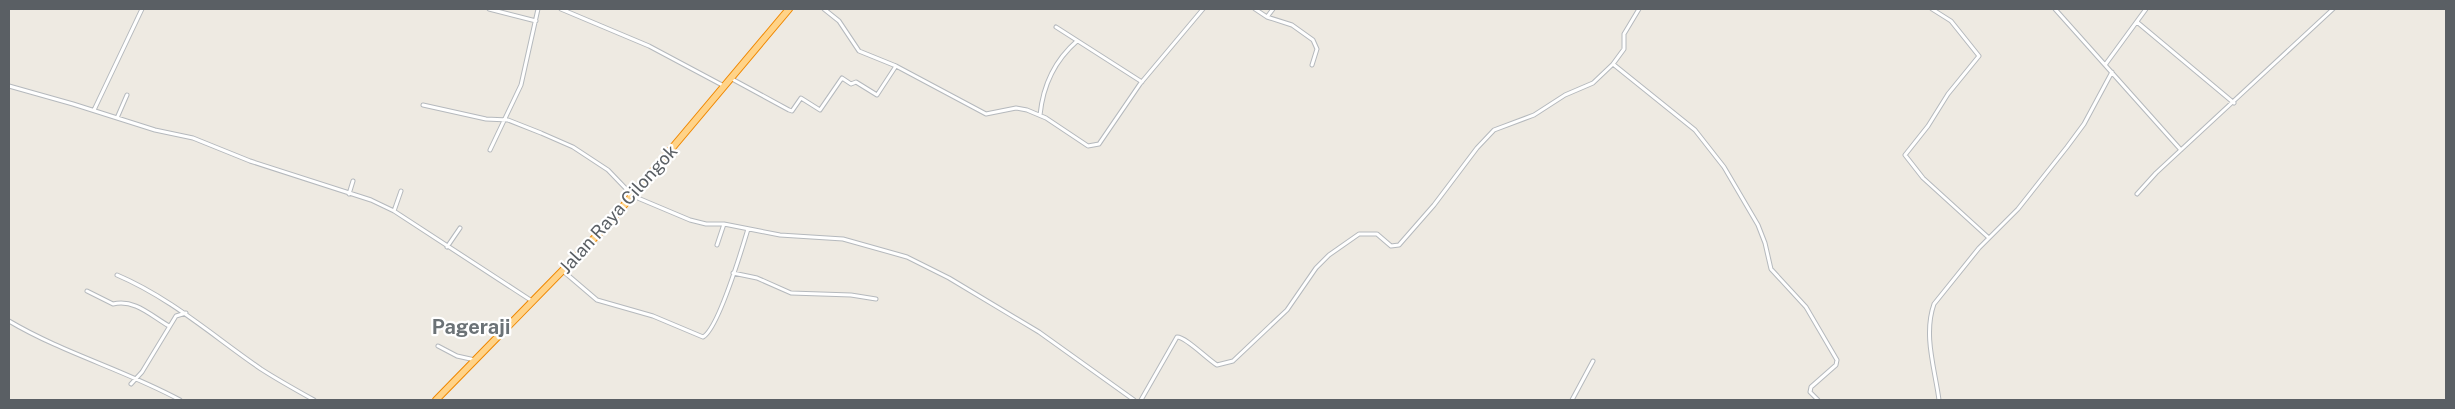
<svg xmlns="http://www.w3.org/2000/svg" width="2455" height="409" font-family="'Public Sans',sans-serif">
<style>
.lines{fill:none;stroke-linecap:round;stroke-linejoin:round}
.street-casing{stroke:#b5b9bd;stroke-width:5}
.highway-casing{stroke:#f08800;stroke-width:8}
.street{stroke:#fff;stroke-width:3}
.highway{stroke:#ffd388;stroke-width:6}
.labels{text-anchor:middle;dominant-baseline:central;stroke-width:4.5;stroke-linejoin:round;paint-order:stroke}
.street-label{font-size:18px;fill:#5a5f64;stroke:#fff}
.quarter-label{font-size:20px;font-weight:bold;fill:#6b7276;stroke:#fff}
</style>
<rect width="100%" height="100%" fill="#eeeae2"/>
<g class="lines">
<g class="street-casing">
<path id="street" d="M489,9L536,21
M561,9L649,46L724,86
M824,9L839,21L859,51L896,66L986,114L1016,108L1027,110L1046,118L1088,146L1099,144L1140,84L1203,9
M1255,9L1267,17L1292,25L1313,40L1317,49L1312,65
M1932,9L1951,21L1979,56L1948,94L1928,126L1905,155L1923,178L1989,238
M2055,9L2181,150
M1267,17L1273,9
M2137,22L2234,103
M1056,27L1142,82
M1613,64L1624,49V34L1639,9
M2105,65L2146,9
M732,79L789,110L792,111L801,98L820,110L842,78L851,84L856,82L877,95L896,66
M9,86L73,104L155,130L193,138L250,161L371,200L394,211L532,301
M423,105L486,119L508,120L541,133L573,147L608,170L633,196L690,220L706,224H724L780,235L843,239L907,257L949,278L1039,332L1134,400
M94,110L142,9
M1040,115C1043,85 1054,61 1077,41
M117,118L127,95
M490,150L521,85L538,9
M349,194L353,181
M2137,194L2156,173L2333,9
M394,211L401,191
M717,245L724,224
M447,247L460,228
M563,271L597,300L653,316L703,337C718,329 742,249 748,229
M733,273L757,278L791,293L851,295L876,299
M117,275C171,298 213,336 261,369C278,380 296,390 314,400
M87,291L113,304C135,299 150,315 169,326
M9,321C63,353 125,370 180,400
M438,346L457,356L475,360
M131,384L142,372L176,316L186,313
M1141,400L1177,337C1186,337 1207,359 1217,365L1233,361L1287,310L1316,268L1329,255L1359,234H1377L1391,246L1399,245L1434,205L1477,148L1494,130L1534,115L1565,95L1593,83L1613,64L1695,130L1724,167L1758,225L1765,243L1771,269L1806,307L1837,360L1836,365L1811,387L1810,392L1818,400
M1572,400L1593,361
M1939,400C1935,369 1923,335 1934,304L1979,248L2018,209L2067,147L2084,124L2112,72"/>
</g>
<g class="highway-casing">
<path id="highway" d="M436,400L609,223L789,9"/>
</g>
<use href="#street" class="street"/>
<use href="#highway" class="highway"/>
</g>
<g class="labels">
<g class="street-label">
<text transform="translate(618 209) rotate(-48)">Jalan Raya Cilongok</text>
</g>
<g class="quarter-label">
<text x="471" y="327">Pageraji</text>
</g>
</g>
<rect width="2455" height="409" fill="none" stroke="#5a5f64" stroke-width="20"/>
</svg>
